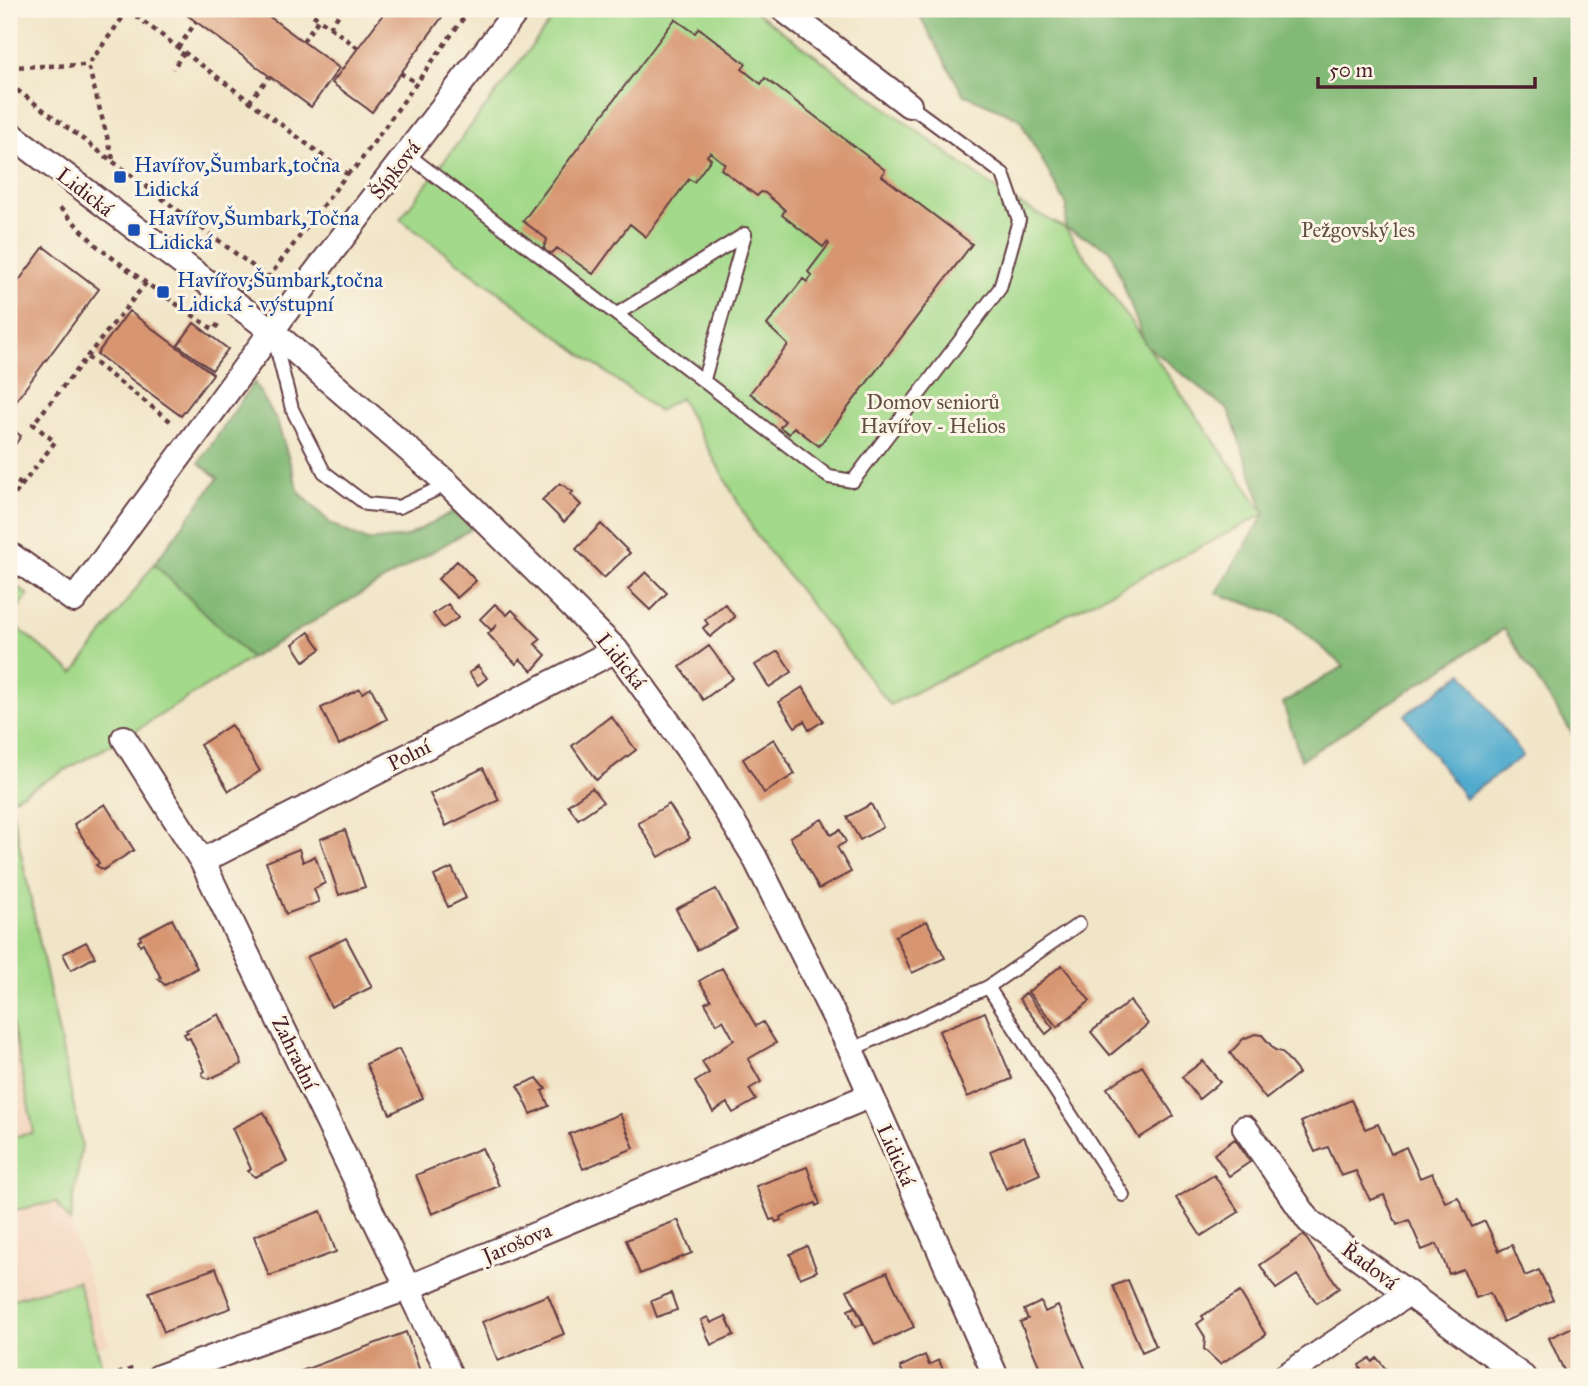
<svg xmlns="http://www.w3.org/2000/svg" width="1588" height="1386" font-family="'IM FELL Great Primer',serif">
<style>
.built{fill:#f3d4be}
.green{fill:#a3d98a;stroke:#767c5a;stroke-width:2}
.forest{fill:#82b976;stroke:#666c50;stroke-width:2}
.water{fill:#4faacd;stroke:#4c647c;stroke-width:2}
.building{fill:#d79571}
.lines{fill:none;stroke-linecap:round;stroke-linejoin:round}
.service-casing{stroke:#633d43;stroke-width:16}
.minor-casing{stroke:#633d43;stroke-width:28}
.path{stroke:#633d43;stroke-width:4.5;stroke-dasharray:5 5;stroke-linecap:butt}
.service{stroke:#fff;stroke-width:12}
.minor{stroke:#fff;stroke-width:24}
.transit-dot{fill:#1a4fb4;stroke:#fcf5e5;stroke-width:2.5}
.labels{text-anchor:middle;dominant-baseline:central;stroke-width:6;stroke-linejoin:round;paint-order:stroke}
.transit-label{font-size:21px;fill:#164399;stroke:#fcf5e5;text-anchor:start}
.street-label{font-size:21px;fill:#4a1f2b;stroke:#fcf5e5}
.park-label{font-size:21px;fill:#604e43;stroke:#fcf5e5}
</style>
<rect width="100%" height="100%" fill="#fcf5e5"/>
<filter id="ink" filterUnits="userSpaceOnUse"><feTurbulence type="fractalNoise" baseFrequency=".0143" numOctaves="2"/><feDisplacementMap in="SourceGraphic" scale="14" xChannelSelector="R" yChannelSelector="G"/><feConvolveMatrix kernelMatrix="1 2 1 2 8 2 1 2 1" color-interpolation-filters="sRGB"/></filter>
<filter id="wash" filterUnits="userSpaceOnUse"><feTurbulence type="fractalNoise" baseFrequency=".00686" numOctaves="4" result="noise"/><feDisplacementMap in="SourceGraphic" scale="28" xChannelSelector="R" yChannelSelector="G"/><feGaussianBlur stdDeviation="1.57" result="paint"/><feColorMatrix in="noise" values="0 0 0 0 0 0 0 0 0 0 0 0 0 0 0 0 0 1.4 0 .05"/><feComposite in="paint" operator="in"/></filter>
<g filter="url(#wash)">
<rect width="100%" height="100%" fill="#f1e5c8"/>
<path class="built" d="M9,1008L34,1133L9,1137Z
M56,1202L70,1222L109,1344L9,1377V1211Z"/>
<path class="green" d="M560,9H752L1008,198L1065,228L1265,514L890,705L756,535L680,398L658,411L400,219Z
M154,564L251,658L124,738L10,800L82,1145L70,1222L56,1202L9,1211V1137L34,1133L9,1008V580L28,595L9,621L74,673Z
M78,1281L104,1373L93,1377H9V1300Z"/>
<path class="forest" d="M916,9H1579V744L1504,629L1301,760L1283,703L1344,666L1286,617L1216,593L1265,514L1229,411L1145,344L1110,249L1065,228L1067,206L1019,118L963,94Z
M254,382L277,421L299,492L331,524L367,541L406,537L452,512L473,528L251,658L154,564L218,478L199,463Z"/>
<path class="water" d="M1463,673L1523,756L1465,798L1405,715Z"/>
<g id="blocks">
<path class="building" d="M179,9H259L339,68L311,107Z
M387,9H448L372,112L332,83Z
M675,19L695,33L699,28L746,64L742,69L761,84L765,78L885,170L882,176L972,244L819,446L794,427L789,434L780,427L785,421L750,393L788,345L767,325L803,279L807,282L812,276L808,272L829,244L827,242L823,247L782,215L785,210L765,193L761,192L757,196L721,169L725,164L710,152L707,156L711,159L694,182L689,179L646,237L630,224L593,274L557,248L552,253L546,252L544,247L547,239L523,221Z
M44,247L99,289L9,410V294Z
M129,311L213,374L181,416L97,354Z
M194,323L228,349L212,370L178,345Z
M9,427L21,436L9,453Z
M560,483L573,492L570,494L581,505L564,522L542,500Z
M601,524L630,553L604,578L576,549Z
M457,561L476,581L457,598L438,579Z
M646,572L667,593L650,610L628,589Z
M448,604L458,618L443,628L433,614Z
M495,604L507,615L512,610L541,639L535,644L546,655L532,671L520,659L516,664L488,634L497,625L491,630L480,619Z
M725,604L735,617L710,637L703,628L708,624L705,620Z
M309,632L321,649L304,661L293,644Z
M709,646L733,678L703,700L680,667Z
M778,651L792,672L769,687L755,665Z
M478,666L487,678L478,685L469,673Z
M803,687L823,721L809,730L804,721L795,727L779,702Z
M371,688L387,719L339,745L321,708L360,689L362,693Z
M611,716L636,750L596,780L572,746Z
M231,725L260,771L229,791L200,745Z
M774,739L795,774L764,793L743,759Z
M483,768L499,800L446,826L430,794Z
M592,788L603,802L578,819L568,805Z
M105,804L134,850L103,870L96,865L99,863L74,824Z
M669,804L690,838L659,857L638,823Z
M871,804L883,827L860,840L847,817Z
M822,819L831,835L840,830L846,842L837,847L851,872L819,889L790,837Z
M345,830L365,887L339,895L320,839Z
M299,849L303,862L315,856L325,883L314,889L319,902L286,914L266,862Z
M452,868L466,898L448,907L434,876Z
M716,889L737,929L697,950L676,909Z
M172,919L197,968L165,985L158,979L161,978L143,943L140,945L138,941L141,939L140,936Z
M927,921L945,958L912,973L895,936Z
M346,938L372,987L331,1007L307,957Z
M86,942L95,957L71,970L63,954Z
M1062,965L1090,1001L1057,1027L1028,992Z
M722,968L756,1026L763,1022L776,1043L748,1059L761,1082L749,1089L756,1100L733,1113L727,1103L713,1112L695,1082L709,1073L702,1062L734,1040L723,1020L717,1024L705,1003L711,1000L699,981Z
M1026,993L1053,1028L1046,1034L1019,999Z
M1130,1001L1148,1024L1110,1055L1091,1032Z
M985,1012L1012,1079L967,1097L939,1031Z
M219,1014L242,1064L209,1079L204,1077L202,1073L205,1071L190,1038L187,1039L184,1034L188,1032L186,1030Z
M1255,1034L1262,1035L1275,1050L1282,1052L1299,1073L1266,1099L1230,1053L1243,1039Z
M399,1049L423,1098L390,1114L366,1064Z
M1203,1061L1220,1082L1199,1099L1182,1077Z
M1142,1066L1174,1116L1139,1138L1107,1088Z
M537,1078L546,1089L542,1091L549,1106L531,1114L518,1086Z
M1351,1100L1365,1129L1378,1124L1391,1154L1406,1147L1420,1178L1432,1173L1445,1202L1458,1197L1472,1227L1485,1221L1499,1251L1512,1245L1525,1276L1539,1270L1553,1300L1503,1322L1490,1293L1476,1298L1463,1269L1449,1274L1437,1244L1422,1250L1409,1220L1397,1225L1384,1195L1370,1200L1356,1171L1341,1176L1328,1147L1315,1152L1301,1122Z
M264,1112L287,1162L255,1177L248,1171L251,1169L232,1128Z
M620,1114L634,1148L583,1169L569,1134Z
M1024,1137L1040,1174L1006,1189L990,1151Z
M1235,1139L1250,1162L1229,1176L1214,1154Z
M482,1148L499,1186L432,1214L416,1175Z
M807,1167L820,1204L816,1206L815,1203L780,1217L781,1220L776,1222L774,1219L770,1220L756,1186Z
M1214,1175L1239,1212L1201,1236L1176,1198Z
M321,1211L336,1252L269,1276L254,1236Z
M678,1220L692,1253L640,1274L626,1240Z
M1304,1235L1339,1288L1317,1303L1297,1275L1276,1289L1260,1265Z
M807,1246L817,1271L800,1278L790,1254Z
M216,1268L231,1308L164,1332L149,1292Z
M887,1272L914,1327L875,1345L847,1290Z
M1128,1280L1156,1346L1142,1352L1113,1286Z
M1240,1292L1266,1335L1220,1364L1204,1349L1205,1337L1197,1324L1204,1319L1202,1316Z
M671,1293L677,1310L657,1317L651,1301Z
M548,1295L564,1334L498,1361L482,1322Z
M1041,1302L1045,1312L1058,1306L1089,1377H1044L1020,1322L1028,1319L1024,1310Z
M855,1307L863,1324L855,1327L848,1310Z
M726,1316L734,1335L711,1345L701,1320L708,1317L711,1323Z
M1579,1324V1369L1566,1375L1549,1338Z
M406,1332L422,1377H295L293,1374Z
M925,1355L929,1365L939,1360L946,1377H905L900,1367Z
M1370,1358L1372,1362L1377,1358L1392,1377H1351L1361,1369L1359,1365Z"/>
</g>
</g>
<g filter="url(#ink)">
<use href="#blocks" fill-opacity="0" stroke="#633d43" stroke-width="2"/>
<g class="lines">
<g class="service-casing">
<path id="service" d="M407,154L829,477L853,481L1000,288L1019,220L1003,174L909,105
M617,314L745,234L704,379
M274,338L292,409L324,472L366,504L399,507L448,484
M988,987L1123,1195
M851,1050L988,987L1079,924"/>
</g>
<g class="minor-casing">
<path id="minor" d="M783,9L909,105
M9,133L272,331L448,484L616,650L690,752L754,856L851,1050L996,1377
M9,554L74,600L296,298L518,9
M124,738L202,861L451,1377
M202,861L616,650
M1245,1128L1309,1221L1523,1377
M159,1377L410,1287L869,1096
M1284,1377L1407,1294"/>
</g>
<path class="path" d="M305,9L330,27L343,9
M128,10L184,52L173,69
M330,27L358,48
M303,41L319,19
M178,48L196,22
M184,52L347,174L268,278
M9,67L88,65
M400,73L417,83
M9,84L274,282
M249,102L269,77
M113,159L88,65L129,9
M347,174L356,167L470,9
M60,208L98,247L146,283
M248,283L258,270
M87,357L173,423
M9,476L22,485
M9,502L55,442L33,424L146,283L214,330L218,324
M109,1377L135,1368"/>
<use href="#service" class="service"/>
<use href="#minor" class="minor"/>
</g>
</g>
<g class="transit-dot">
<rect x="113" y="170" width="14" height="14" rx="3.5"/>
<rect x="127" y="223" width="14" height="14" rx="3.5"/>
<rect x="156" y="285" width="14" height="14" rx="3.5"/>
</g>
<g class="labels">
<g class="transit-label">
<text x="134" y="165">Havířov,Šumbark,točna<tspan x="134" dy="24">Lidická</tspan></text>
<text x="148" y="218">Havířov,Šumbark,Točna<tspan x="148" dy="24">Lidická</tspan></text>
<text x="177" y="280">Havířov,Šumbark,točna<tspan x="177" dy="24">Lidická - výstupní</tspan></text>
</g>
<g class="street-label">
<text transform="translate(395 170) rotate(-52)">Šípková</text>
<text transform="translate(85 192) rotate(38)">Lidická</text>
<text transform="translate(621 661) rotate(51)">Lidická</text>
<text transform="translate(409 755) rotate(-27)">Polní</text>
<text transform="translate(295 1053) rotate(64)">Zahradní</text>
<text transform="translate(896 1155) rotate(66)">Lidická</text>
<text transform="translate(517 1243) rotate(-23)">Jarošova</text>
<text transform="translate(1370 1266) rotate(37)">Řadová</text>
</g>
<g class="park-label">
<text x="1358" y="230">Pežgovský les</text>
<text x="933" y="402">Domov seniorů<tspan x="933" dy="24">Havířov - Helios</tspan></text>
</g>
</g>
<rect width="1588" height="1386" fill="none" stroke="#fcf5e5" stroke-width="35"/>
<path d="M1318 77v10h217v-10" fill="none" stroke="#4a1f2b" stroke-width="3.5"/>
<text x="1329" y="77" font-size="21" fill="#4a1f2b" stroke="#fcf5e5" stroke-width="5" paint-order="stroke">50 m</text>
</svg>
